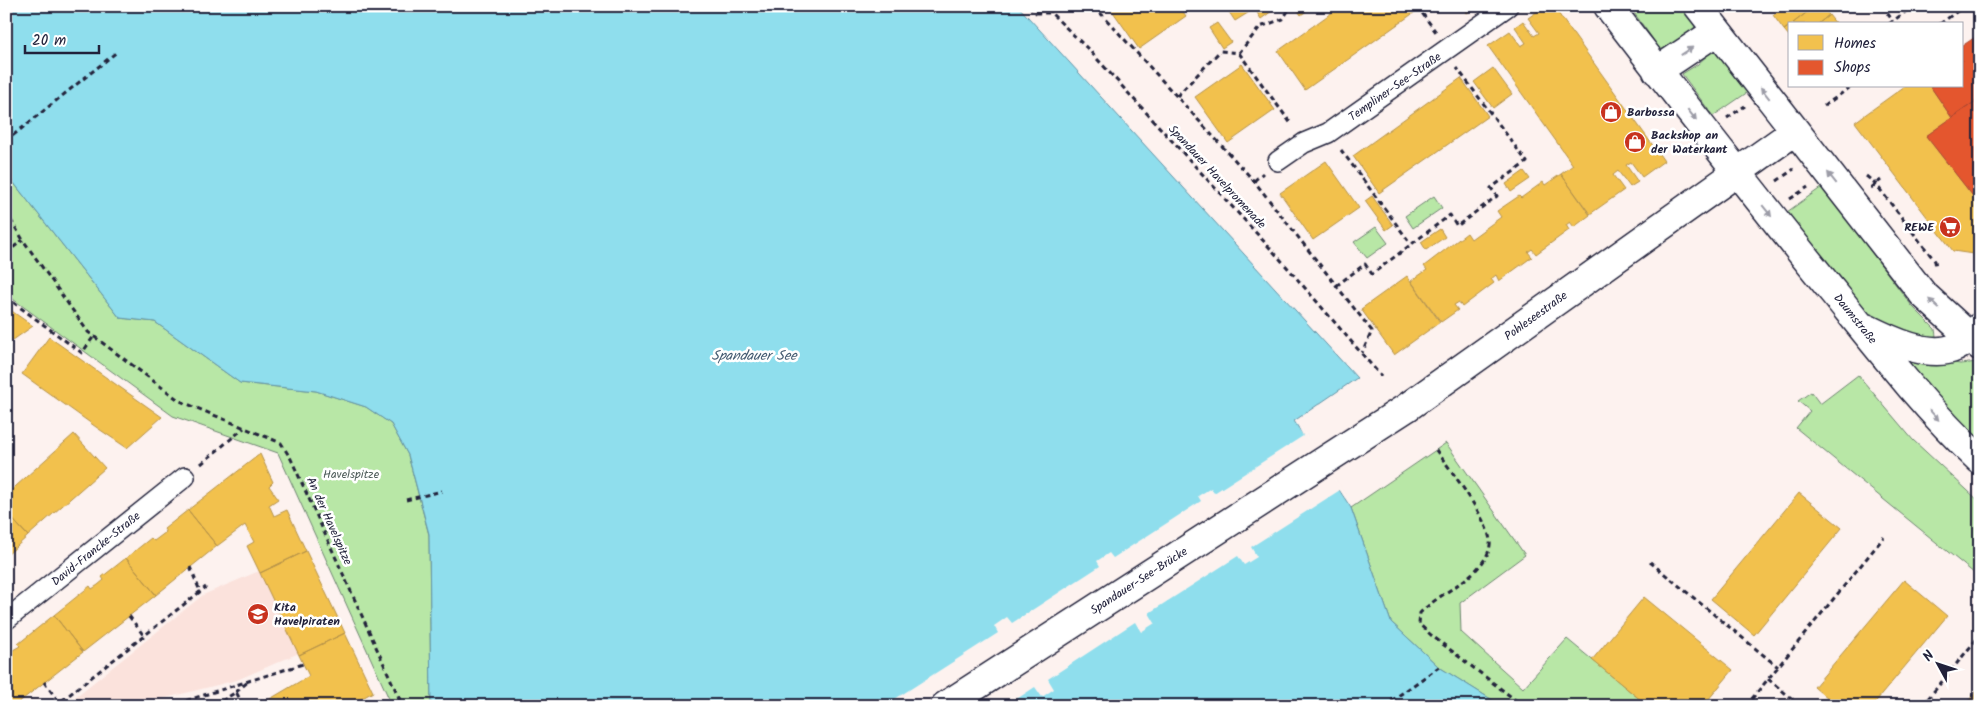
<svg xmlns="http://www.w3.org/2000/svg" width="1986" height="712" font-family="Kalam,sans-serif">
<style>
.built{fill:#fbe2dc}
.green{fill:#b8e7a6;stroke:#6d8470}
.water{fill:#8fdeed;stroke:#6393a6}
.pier{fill:#fdf2ef}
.homes{fill:#f2c14e;stroke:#b49148}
.shops{fill:#e4572e;stroke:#aa4732}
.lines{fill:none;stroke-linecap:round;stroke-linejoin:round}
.street-casing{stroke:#22223b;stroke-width:22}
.secondary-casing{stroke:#22223b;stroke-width:31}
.path{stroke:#22223b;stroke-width:3;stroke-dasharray:5 4;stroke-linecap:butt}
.street{stroke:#fff;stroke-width:19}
.secondary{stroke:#fff;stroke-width:28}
.oneway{fill:#9c9ca7}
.labels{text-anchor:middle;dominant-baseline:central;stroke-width:5;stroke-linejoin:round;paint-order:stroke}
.street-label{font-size:12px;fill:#22223b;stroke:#fff}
.poi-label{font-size:12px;font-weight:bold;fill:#22223b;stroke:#fff;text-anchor:start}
.park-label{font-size:12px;fill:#4f5d5b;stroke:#fff}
.water-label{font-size:14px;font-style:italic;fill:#435a70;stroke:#fff}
</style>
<rect width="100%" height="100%" fill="#fdf2ef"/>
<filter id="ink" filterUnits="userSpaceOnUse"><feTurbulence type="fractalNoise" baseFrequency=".02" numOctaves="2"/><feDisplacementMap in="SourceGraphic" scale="10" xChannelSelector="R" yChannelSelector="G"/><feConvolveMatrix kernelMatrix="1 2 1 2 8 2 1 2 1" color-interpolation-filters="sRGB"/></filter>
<g filter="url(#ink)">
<path class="built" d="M306,551L345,633L237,680L134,706H64L203,595Z"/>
<path class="green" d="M1629,6H1683L1697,24C1689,35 1675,50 1660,49Z
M1713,50L1717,51L1748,92L1713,116L1682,74L1698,64Z
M6,173L120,318L155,322L240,383L316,391L366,407L391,424L408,455L429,535L431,706H384L390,701L278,453L173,416L6,294Z
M1822,187L1912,306L1935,329L1936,336L1929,340L1879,326L1858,305L1787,212Z
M1434,196L1442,208L1413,228L1405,216Z
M1376,227L1388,243L1367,258L1354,242Z
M1904,355L1960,364L1978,362L1980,364V444L1901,357Z
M1858,375L1913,440L1980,502V578L1796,428L1810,411L1798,401L1811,392L1820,404Z
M1446,443L1525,555L1460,603L1461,632L1523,688L1567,639L1648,706H1502L1439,667L1391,622L1351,508Z"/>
<path class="water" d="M6,6H1018L1357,378L1294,421L1351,508L1391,622L1439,667L1502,706H431L429,534L408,455L391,424L366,407L316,391L240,383L155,322L120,318L6,173Z"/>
<path class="pier" d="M1301,427L1347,497L1345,498L1340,490L1251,547L1257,557L1244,565L1238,556L1149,613L1155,623L1141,632L1135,622L1048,679L1054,689L1042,697L1035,687L1006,706H884L998,633L994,626L1007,617L1012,623L1100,566L1097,561L1109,553L1113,558L1201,501L1198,496L1211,488L1214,493L1303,436L1299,428Z"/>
<path class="homes" d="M1109,6H1179L1186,16L1139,49Z
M1238,6H1248L1251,11L1235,21L1229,12Z
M1264,6H1268L1272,11L1261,19L1256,11Z
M1295,6H1313L1301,15Z
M1341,6H1411L1415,12L1305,90L1278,51Z
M1462,6H1476L1467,13Z
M1545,6H1553L1664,161L1642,177L1631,162L1626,165L1638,182L1630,187L1618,171L1613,175L1624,190L1590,214L1561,174L1573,165L1488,46L1510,31L1521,46L1526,43L1515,27L1523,21L1534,36L1539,33L1528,18Z
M1773,6H1785L1777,12Z
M1785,6H1815L1784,30L1773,15Z
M1815,6H1822L1829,15L1818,24H1792Z
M1829,15L1836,24H1818Z
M1217,23L1231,42L1222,48L1209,28Z
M1790,26V37L1784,30Z
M1242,64L1275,110L1228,143L1195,97Z
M1493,68L1512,94L1493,108L1474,82Z
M1461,78L1488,116L1379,193L1353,156Z
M1905,86H1930L1952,118L1926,136L1980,205V255L1953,251L1855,122Z
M1326,161L1359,208L1313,240L1280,193Z
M1524,171L1530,179L1511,192L1506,184Z
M1561,174L1590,215L1574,227L1570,222L1566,225L1569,230L1536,254L1532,249L1528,252L1532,257L1499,281L1496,275L1491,279L1494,283L1462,307L1459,302L1454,305L1458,310L1441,322L1411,281L1427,270L1424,266L1467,233L1471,239L1501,217L1497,211L1519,196L1521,198L1543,182L1545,185Z
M1372,196L1393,225L1386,230L1365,201Z
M1440,229L1445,237L1426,250L1421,242Z
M1407,276L1440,322L1394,355L1361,309Z
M6,307L33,326L6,345Z
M49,337L162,417L127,448L96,427L22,374Z
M74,434L105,468L28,536L6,512V495Z
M260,454L273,482L269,486L278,499L269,505L274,516L287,510L306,551L260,573L247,546L254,542L245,525L217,546L188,510Z
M1799,493L1842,528L1754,635L1711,599Z
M188,510L217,546L156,595L126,558L151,538L154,541L166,532L164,529Z
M6,512L28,536L6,556Z
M306,551L345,633L299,655L260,573Z
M126,558L156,595L83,652L54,615L90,586L92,589L98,585L104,580L102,577Z
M1904,580L1947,616L1872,706H1836L1814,687Z
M1644,597L1733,670L1703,706H1648L1592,660Z
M54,615L83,652L14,706H6V654L20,646L18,644Z
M345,633L373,692L352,704L350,701L340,706H275L270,699L309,676L299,655Z
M1980,687V706H1969L1967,703Z
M270,699L275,706H258L259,705Z"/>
<path class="shops" d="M1980,34V98L1952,118L1930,86H1962V46Z
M1980,98V205L1926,136Z"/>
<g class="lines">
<g class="street-casing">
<path id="street" d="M1278,161L1304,143L1328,133L1508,6
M6,620L185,477"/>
</g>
<g class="secondary-casing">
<path id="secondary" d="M1608,6C1684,104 1759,202 1838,298C1883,354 1927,410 1980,460
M1698,6L1923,294L1980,346
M1657,71L1717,31
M1866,328C1888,339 1930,360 1956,347C1965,343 1973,334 1980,327
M945,706L1406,408L1795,131"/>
</g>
<path class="path" d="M1029,6L1036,13H1051L1088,49L1280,259L1381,376
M1094,6L1254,181L1372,331L1362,353
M1417,6L1436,32
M1882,6L1893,21
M6,10L11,6
M1051,13V6
M1889,24L1913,6
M1940,24L1964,6
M1239,53L1292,125
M1177,96L1220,51L1239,53L1260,27L1283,19L1291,6
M1824,106L1852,86
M1727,118L1745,106
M6,141L118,51
M1341,150L1411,244
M1866,176L1875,183L1935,261L1936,267
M1254,181L1263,173
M1777,181L1794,169
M1871,188L1881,180
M1790,199L1808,187
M6,212L23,240L88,332L180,401L281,443L291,459L401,702L396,706
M6,253L23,240
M1336,286L1365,264L1372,274L1450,215L1457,226L1497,196L1491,188L1527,162L1457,68
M6,297L82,353L94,336
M1436,450C1449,468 1493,525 1490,545C1489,555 1482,564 1475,571C1458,587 1436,597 1420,613L1419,624L1431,635L1523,706
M201,464L244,428
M406,500L442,491
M1650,562L1778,667
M190,567L200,591
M129,616L144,636
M1768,679L1801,706
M44,682L59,702
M236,692L249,681
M55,706L206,587
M169,706L303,664
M214,706L236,692L244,706
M1384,706L1439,667
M1746,706L1884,537
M1922,706L1980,635"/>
<use href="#street" class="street"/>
<use href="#secondary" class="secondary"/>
</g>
<defs><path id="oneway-solid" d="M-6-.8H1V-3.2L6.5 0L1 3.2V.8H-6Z" transform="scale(1.25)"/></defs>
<g class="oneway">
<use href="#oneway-solid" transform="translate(1687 51) rotate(-34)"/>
<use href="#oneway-solid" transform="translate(1765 93) rotate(-128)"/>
<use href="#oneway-solid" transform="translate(1692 115) rotate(52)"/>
<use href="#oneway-solid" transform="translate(1832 178) rotate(-128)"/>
<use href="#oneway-solid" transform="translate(1767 211) rotate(51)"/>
<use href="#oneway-solid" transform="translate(1934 304) rotate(-137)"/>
<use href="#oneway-solid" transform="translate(1934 415) rotate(48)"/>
</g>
</g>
<defs>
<g id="shop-disc" transform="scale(1.125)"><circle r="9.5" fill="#c8321e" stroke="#fff"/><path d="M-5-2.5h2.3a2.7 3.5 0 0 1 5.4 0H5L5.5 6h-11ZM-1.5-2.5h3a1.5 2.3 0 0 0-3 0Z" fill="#fff"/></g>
<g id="supermarket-disc" transform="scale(1.125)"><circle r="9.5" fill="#c8321e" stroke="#fff"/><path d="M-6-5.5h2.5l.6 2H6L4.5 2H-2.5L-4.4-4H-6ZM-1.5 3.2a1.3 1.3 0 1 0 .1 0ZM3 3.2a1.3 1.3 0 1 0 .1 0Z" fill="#fff"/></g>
<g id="school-disc" transform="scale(1.125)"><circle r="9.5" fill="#c8321e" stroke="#fff"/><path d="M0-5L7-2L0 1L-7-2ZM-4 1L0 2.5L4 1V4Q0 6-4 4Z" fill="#fff"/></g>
</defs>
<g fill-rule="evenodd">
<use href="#shop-disc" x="1611" y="112"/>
<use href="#shop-disc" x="1635" y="142"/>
<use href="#supermarket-disc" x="1950" y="227"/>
<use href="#school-disc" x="258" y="614"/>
</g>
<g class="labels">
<g class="street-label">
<text transform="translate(1395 87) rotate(-35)">Templiner-See-Straße</text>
<text transform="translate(1217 177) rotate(47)">Spandauer Havelpromenade</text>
<text transform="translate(1536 316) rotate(-36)">Pohleseestraße</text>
<text transform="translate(1855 319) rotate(51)">Daumstraße</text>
<text transform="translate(329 521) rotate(66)">An der Havelspitze</text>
<text transform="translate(96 549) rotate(-39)">David-Francke-Straße</text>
<text transform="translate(1139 581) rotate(-33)">Spandauer-See-Brücke</text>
</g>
<g class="poi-label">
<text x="1627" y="112">Barbossa</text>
<text x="1651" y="135">Backshop an<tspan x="1651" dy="14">der Waterkant</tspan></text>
<text x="1934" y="227" text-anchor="end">REWE</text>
<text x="274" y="607">Kita<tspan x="274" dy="14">Havelpiraten</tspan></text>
</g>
<g class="park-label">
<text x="351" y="474">Havelspitze</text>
</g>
<g class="water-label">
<text x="754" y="356">Spandauer See</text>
</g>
</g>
<rect width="1986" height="712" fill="none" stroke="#fff" stroke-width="25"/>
<rect x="12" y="12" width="1961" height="687" fill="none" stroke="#22223b" stroke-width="2" filter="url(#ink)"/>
<rect x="1788" y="22" width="175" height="65" fill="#ffffff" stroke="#a7a7b1"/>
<rect x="1798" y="35" width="25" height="15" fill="#f2c14e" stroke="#a7a7b1"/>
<text x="1834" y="48" font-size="15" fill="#22223b">Homes</text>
<rect x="1798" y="60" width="25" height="15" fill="#e4572e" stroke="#a7a7b1"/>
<text x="1834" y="72" font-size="15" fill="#22223b">Shops</text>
<g transform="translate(1938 664) rotate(310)" stroke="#ffffff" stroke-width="4" paint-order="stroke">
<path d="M0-4L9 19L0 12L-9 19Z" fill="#22223b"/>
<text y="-8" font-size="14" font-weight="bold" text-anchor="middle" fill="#22223b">N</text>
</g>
<path d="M25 45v8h74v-8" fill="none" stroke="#22223b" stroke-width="2.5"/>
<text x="32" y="45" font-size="15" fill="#22223b" stroke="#ffffff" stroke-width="4" paint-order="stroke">20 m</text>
</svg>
